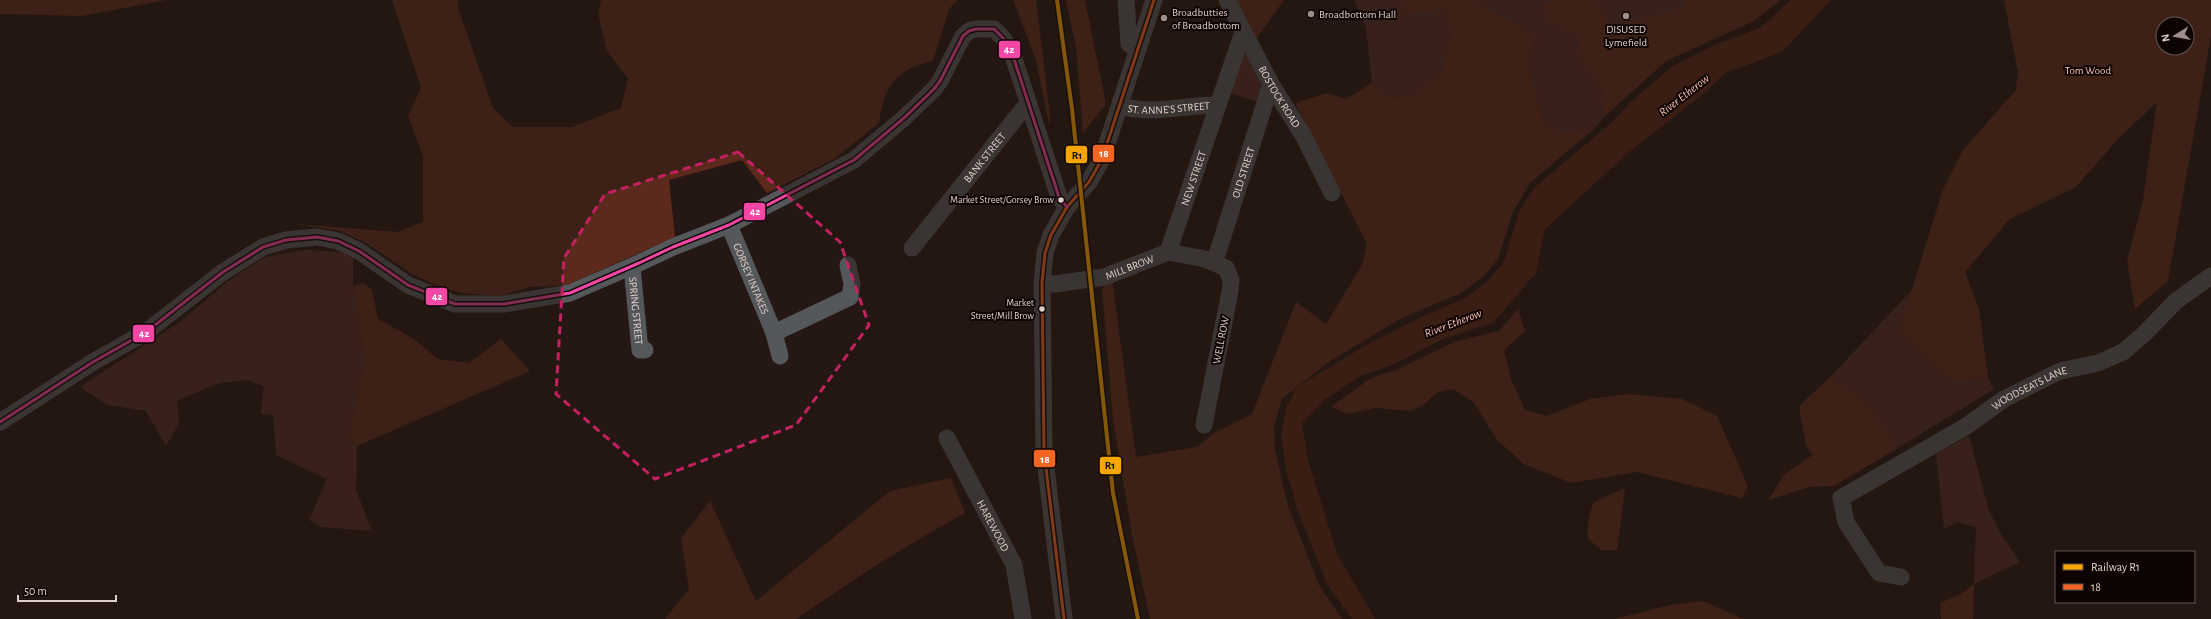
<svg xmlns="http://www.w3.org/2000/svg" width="2211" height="619" font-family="'Alegreya Sans',sans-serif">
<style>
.green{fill:#4e2d24}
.forest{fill:#5b2a1c;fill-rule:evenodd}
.water{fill:#562516}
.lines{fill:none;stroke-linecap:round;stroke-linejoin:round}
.minor{stroke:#55585a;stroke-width:17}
.bus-1-casing{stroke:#0d0402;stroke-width:6}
.bus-2-casing{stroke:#0d0402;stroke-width:6}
.bus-1{stroke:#f26522;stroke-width:3}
.bus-2{stroke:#f346a5;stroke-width:3}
.rail-1-casing{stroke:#0d0402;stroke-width:7}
.rail-1{stroke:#f7a600;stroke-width:4}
.marked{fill:none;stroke:#c42160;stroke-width:3;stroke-dasharray:8 5;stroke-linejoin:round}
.poi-dot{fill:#9f8e89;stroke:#0d0402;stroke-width:1.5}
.bus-dot{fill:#e0cec8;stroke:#0d0402;stroke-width:1.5}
.labels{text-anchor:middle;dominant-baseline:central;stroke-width:4;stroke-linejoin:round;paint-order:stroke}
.bus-label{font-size:10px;fill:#e0cec8;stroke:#0d0402;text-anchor:end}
.poi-label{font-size:11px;fill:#e0cec8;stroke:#0d0402;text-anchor:start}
.park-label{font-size:11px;fill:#fdc6b5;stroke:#0d0402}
.street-label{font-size:11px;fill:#e0cec8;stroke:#0d0402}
.water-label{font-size:12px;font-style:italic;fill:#fac3b3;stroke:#0d0402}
.line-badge{stroke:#0d0402;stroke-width:1.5}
.badge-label{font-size:11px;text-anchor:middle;font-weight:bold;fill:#fff}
.pale-badge-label{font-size:11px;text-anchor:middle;font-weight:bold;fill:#111}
</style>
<rect width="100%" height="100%" fill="#251713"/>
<path class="green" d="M1354,0H1399L1408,14L1446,8L1451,31L1442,71L1410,97L1385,96L1372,83L1366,27Z
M1475,0H1559L1544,5L1560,28L1579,36L1578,57L1601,87L1603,118L1595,128L1559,132L1543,122L1527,61L1537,36L1479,4Z
M1597,0H1696L1697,7L1608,27Z
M1245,50L1262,86L1258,102L1230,93Z
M306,250L353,253V286L364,360L349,438L357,446L356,490L372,531L321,527L309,520L327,479L276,455L273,415L261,414L264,386L247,380L219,383L177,401L179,424L166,446L146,411L108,405L80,387L180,322L228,281L265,257Z
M1912,290L1899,331L1952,381L1988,378L1994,389L1898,448L1867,403L1831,376Z
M1969,436L1989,511L2002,536L2020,562L1974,584L1976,527L1957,522L1944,529L1936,454Z"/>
<path class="forest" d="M0,0H166L82,16L0,14Z
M392,0H459L457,5L493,108L513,127H572L621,108L628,79L606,49L598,13L601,0H958L949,9L933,61C896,69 884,86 879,123L834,159L767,193L742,160L669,180L675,237L567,285L530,287L500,296L461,293L435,285L412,274L366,243L340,231L297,224L397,232L423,222V156L408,116L421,88Z
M1013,0H1036L1050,115L1049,125L1036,60Z
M1066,0H1085L1106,104L1083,133L1076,48Z
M1235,0H1284L1256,39Z
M1399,0H1475L1479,4L1537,36L1527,61L1543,122L1559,132L1595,128L1530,183L1513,212L1498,259L1485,275L1461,293L1402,318L1385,328L1326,364L1282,399L1274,427L1275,450L1288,506L1319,585L1342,619H1150L1132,535L1113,419L1102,289L1112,279L1136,457L1197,447L1214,433L1252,414L1296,302L1326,324L1362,265L1367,244L1295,103L1327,93L1346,99L1372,83L1385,96L1410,97L1442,71L1451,31L1446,9L1408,14Z
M1559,0H1597L1608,27L1685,8L1683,0H1781L1752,22L1666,61L1603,118L1601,87L1578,57L1579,36L1560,28L1546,17L1544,4Z
M2004,0H2211V36L2168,281L2135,309L2127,261L2143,200L2157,102L2117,140L2076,187L2010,219L1965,272L1979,309L1988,378L1952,381L1899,331L1943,189L1963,150L2016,90L2018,72ZM2163,24H2187V48H2163Z
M363,283L372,290L378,319L414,339L438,359L469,363L501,339L530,371L357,446L349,438L364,360L353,286Z
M1518,309L1525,331L1504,350L1511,379L1525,410L1547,416L1590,399L1629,394L1682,399L1717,416L1748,486L1742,498L1637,472L1571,483L1524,464L1497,440L1474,403L1454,389L1438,392L1423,405L1410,411L1376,408L1348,414L1331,407L1371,378L1396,370L1454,342L1499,331Z
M1831,376L1867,403L1898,448L1834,486L1809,487L1768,500L1784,475L1812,455L1806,446L1799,406Z
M951,478L965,513L919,539L864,573L796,619H665L689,589L681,538L710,501L756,601L890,491Z
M1625,488L1617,550H1602L1588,539C1587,526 1588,515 1594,502Z
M1974,584L1973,619H1941L1940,603L1959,595Z
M1703,601L1743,619H1615L1670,605Z"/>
<path class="water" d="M1791,0H1831L1782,52L1725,73L1703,94L1629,152L1545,229L1536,273L1493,323L1445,338L1392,365L1360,376L1324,400L1302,423L1308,460L1337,554L1375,619H1352L1327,584L1297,508L1286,470L1281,434L1286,408L1297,387L1370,343L1421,317L1466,298L1488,281L1504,262L1519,212L1534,188L1611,123L1633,100L1673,66L1717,44L1760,28Z"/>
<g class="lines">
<g class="minor">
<path d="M1126,0L1129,44L1138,50"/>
<path id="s1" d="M1227,0L1271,84L1303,135L1332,193"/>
<path id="s2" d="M1120,106C1151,115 1186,105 1218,105"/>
<path id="s3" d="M729,225L774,333L780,356"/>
<path id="s4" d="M912,248L1023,109L1029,107"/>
<path id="s5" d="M1168,252L1243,32"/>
<path id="s6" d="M1215,261L1271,84"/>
<path id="s7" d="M632,267L640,350H645"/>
<path id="s8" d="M1042,283L1055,284L1104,277L1168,252L1205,259L1226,268L1231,280L1230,291L1204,425"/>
<path d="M774,333L850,297L852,284L848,265"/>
<path d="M0,422L93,362L146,332L223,272L263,247L286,240L317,237L338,241L359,251L408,285L455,304H504L570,293L639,263L673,247L729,225L854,160L904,118L934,89L940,81L963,36L969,31L976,29H994L1003,38L1013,56L1059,197L1067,207"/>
<path id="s9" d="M947,438L1014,565L1023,619"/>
<path id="s10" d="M1901,577L1879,573L1846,522L1841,498L1965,427L2004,399L2060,371L2098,363L2123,352L2144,334L2176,301L2211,276"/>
<path d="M1064,619L1044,451L1042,283L1045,253L1051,235L1067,207L1089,182L1102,159L1154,0"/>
</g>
<g class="bus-1-casing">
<path id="bus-1" d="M1064,619L1044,451L1042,283L1045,253L1051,235L1067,207L1089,182L1102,159L1154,0"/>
</g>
<g class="bus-2-casing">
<path id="bus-2" d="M0,422L93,362L146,332L223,272L263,247L286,240L317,237L338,241L359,251L408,285L455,304H504L570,293L639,263L673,247L729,225L854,160L904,118L934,89L940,81L963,36L969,31L976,29H994L1003,38L1013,56L1059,197L1067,207"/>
</g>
<use href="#bus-1" class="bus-1"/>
<use href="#bus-2" class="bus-2"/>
<g class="rail-1-casing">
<path id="rail-1" d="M1057,0L1072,109L1113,493L1138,619"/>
</g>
<use href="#rail-1" class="rail-1"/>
</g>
<path d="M0 0H2211V619H0ZM738,152L840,242L869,325L796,425L655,479L556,394L564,258L605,194Z" fill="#251713" fill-opacity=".55" fill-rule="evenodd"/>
<path class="marked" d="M738,152L840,242L869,325L796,425L655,479L556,394L564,258L605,194Z"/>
<g class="poi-dot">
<circle cx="1311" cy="14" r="4"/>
<circle cx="1626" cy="16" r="4"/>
<circle cx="1164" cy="18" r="4"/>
</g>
<g class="bus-dot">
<circle cx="1061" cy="200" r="3.5"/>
<circle cx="1042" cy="309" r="3.5"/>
</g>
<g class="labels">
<g class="bus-label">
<text x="1054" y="200">Market Street/Gorsey Brow</text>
<text x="1034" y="303">Market<tspan x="1034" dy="13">Street/Mill Brow</tspan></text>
</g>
<g class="poi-label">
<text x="1172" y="12">Broadbutties<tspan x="1172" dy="13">of Broadbottom</tspan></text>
<text x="1319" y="14">Broadbottom Hall</text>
<text x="1626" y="29" text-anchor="middle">DISUSED<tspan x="1626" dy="13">Lymefield</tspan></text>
</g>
<g class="park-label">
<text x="2088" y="70">Tom Wood</text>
</g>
<g class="street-label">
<text stroke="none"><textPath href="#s1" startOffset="110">BOSTOCK ROAD</textPath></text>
<text stroke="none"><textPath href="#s2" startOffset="49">ST. ANNE'S STREET</textPath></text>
<text stroke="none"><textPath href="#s4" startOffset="116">BANK STREET</textPath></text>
<text stroke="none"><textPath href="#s6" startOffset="93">OLD STREET</textPath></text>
<text stroke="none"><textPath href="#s5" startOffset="78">NEW STREET</textPath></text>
<text stroke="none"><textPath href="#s8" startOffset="90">MILL BROW</textPath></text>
<text stroke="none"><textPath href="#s3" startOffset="58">GORSEY INTAKES</textPath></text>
<text stroke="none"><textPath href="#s7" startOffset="44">SPRING STREET</textPath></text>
<text transform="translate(1221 340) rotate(-79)">WELL ROW</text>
<text stroke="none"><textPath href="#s10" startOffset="326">WOODSEATS LANE</textPath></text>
<text stroke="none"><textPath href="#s9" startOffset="99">HAREWOOD</textPath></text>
</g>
<g class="water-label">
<text transform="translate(1684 95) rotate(-38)">River Etherow</text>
<text transform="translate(1453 323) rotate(-21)">River Etherow</text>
</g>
</g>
<g class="line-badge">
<rect x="998" y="40" width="23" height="19" rx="4" fill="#f346a5"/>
<rect x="1092" y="144" width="23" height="19" rx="4" fill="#f26522"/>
<rect x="1065" y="145" width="23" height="19" rx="4" fill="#f7a600"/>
<rect x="743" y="202" width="23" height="19" rx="4" fill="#f346a5"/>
<rect x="425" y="287" width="23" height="19" rx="4" fill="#f346a5"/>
<rect x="132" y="324" width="23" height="19" rx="4" fill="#f346a5"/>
<rect x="1033" y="449" width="23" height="19" rx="4" fill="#f26522"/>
<rect x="1099" y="456" width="23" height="19" rx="4" fill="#f7a600"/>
</g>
<g class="badge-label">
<text x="1009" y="53">42</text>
<text x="1104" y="157">18</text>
<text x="755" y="215">42</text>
<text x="437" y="300">42</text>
<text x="144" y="337">42</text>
<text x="1045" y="463">18</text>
</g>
<g class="pale-badge-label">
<text x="1077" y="159">R1</text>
<text x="1110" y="469">R1</text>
</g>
<rect x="2055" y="551" width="140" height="52" fill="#0d0402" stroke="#615551"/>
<rect x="2063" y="564" width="20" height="6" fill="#f7a600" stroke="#615551"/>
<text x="2091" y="571" font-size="12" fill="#e0cec8">Railway R1</text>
<rect x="2063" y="584" width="20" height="6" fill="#f26522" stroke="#615551"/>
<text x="2091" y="591" font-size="12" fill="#e0cec8">18</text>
<g transform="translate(2175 36) rotate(259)"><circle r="19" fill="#0d0402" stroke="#615551"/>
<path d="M0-3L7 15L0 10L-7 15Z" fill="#9f8e89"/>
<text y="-6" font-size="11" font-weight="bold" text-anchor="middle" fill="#e0cec8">N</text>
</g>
<path d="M18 595v6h98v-6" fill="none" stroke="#e0cec8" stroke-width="2"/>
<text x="24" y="595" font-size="12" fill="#e0cec8" stroke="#0d0402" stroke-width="3" paint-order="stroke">50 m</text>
</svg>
